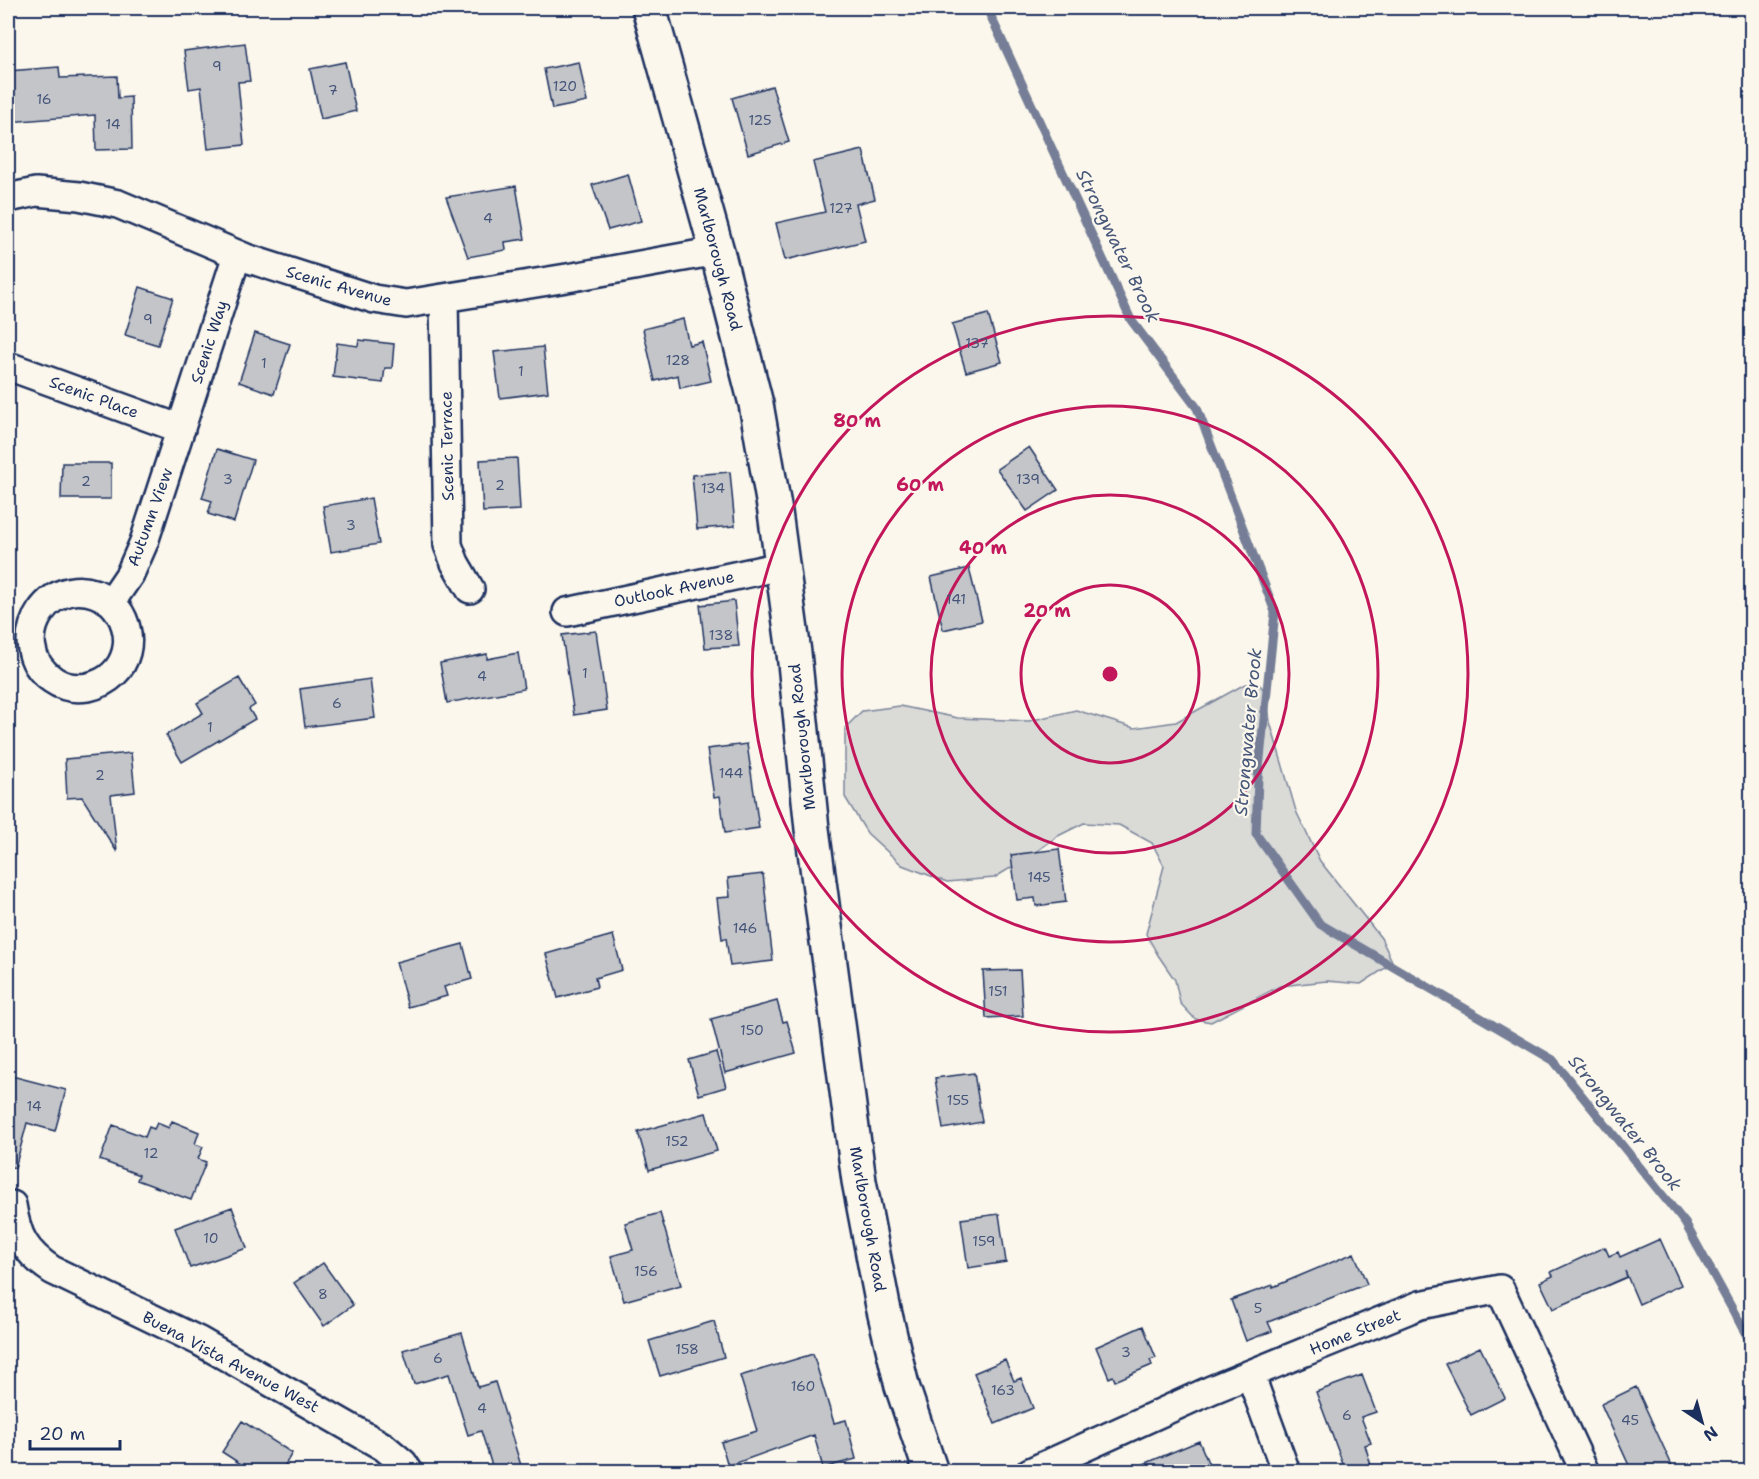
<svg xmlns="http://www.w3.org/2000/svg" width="1759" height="1479" font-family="'Shantell Sans',sans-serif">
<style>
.green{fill:#dadad7;stroke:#7a849a;stroke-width:1.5}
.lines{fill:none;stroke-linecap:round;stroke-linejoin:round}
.stream{stroke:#747e96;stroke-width:9}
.building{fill:#c3c5c9;stroke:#1b2f5e;stroke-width:1.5}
.street-casing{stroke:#1b2f5e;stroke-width:32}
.secondary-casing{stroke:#1b2f5e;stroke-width:38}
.street{stroke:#fbf7ec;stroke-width:27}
.secondary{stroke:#fbf7ec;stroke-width:33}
.ring{fill:none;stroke:#c2185b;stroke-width:3}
.labels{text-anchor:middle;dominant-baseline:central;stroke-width:4.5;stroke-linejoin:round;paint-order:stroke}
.number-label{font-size:14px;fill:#455479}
.street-label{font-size:16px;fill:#1b2f5e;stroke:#fbf7ec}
.water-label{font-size:18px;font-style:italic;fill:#47577a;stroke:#fbf7ec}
.centre{fill:#c2185b;stroke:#fbf7ec;stroke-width:3}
.ring-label{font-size:18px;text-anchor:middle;font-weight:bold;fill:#c2185b;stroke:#fbf7ec;stroke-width:4.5;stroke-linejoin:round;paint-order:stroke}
</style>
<rect width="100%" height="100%" fill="#fbf7ec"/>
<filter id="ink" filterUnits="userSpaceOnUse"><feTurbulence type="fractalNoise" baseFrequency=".0167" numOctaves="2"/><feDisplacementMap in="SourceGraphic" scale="12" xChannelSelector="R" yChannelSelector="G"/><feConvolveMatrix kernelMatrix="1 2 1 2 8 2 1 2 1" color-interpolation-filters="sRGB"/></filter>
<g filter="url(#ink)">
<path class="green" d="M1245,684L1260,685L1267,694L1270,722L1296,811L1320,861L1381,938L1393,963L1361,984L1327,981L1280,986L1211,1022L1195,1019L1180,1003L1175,980L1158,955L1146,934L1164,866L1152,843L1119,825L1084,823L1058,836L1030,856L994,878L947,882L902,865L867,833L845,797V728L862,711L900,706L958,718L1029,721L1076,710L1134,728L1176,722Z"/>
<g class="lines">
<path class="stream" d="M987,8L1131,320L1197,408L1275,612L1258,778L1256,834L1320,924L1553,1060L1685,1223L1752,1345"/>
</g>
<path class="building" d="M245,43L250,81L238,82L244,145L208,149L201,87L189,89L184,51Z
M345,62L356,111L321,119L310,69Z
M579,62L587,102L552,109L544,69Z
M59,67L60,78L117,76L118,98L131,97L132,149L96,150L95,115L8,122V71Z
M772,86L789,142L748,154L732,98Z
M863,150L875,199L856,204L865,241L785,260L776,223L825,212L813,162Z
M628,174L641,221L608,230L592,185Z
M516,186L525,239L505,242L506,250L468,257L446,197Z
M140,287L173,298L158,345L125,335Z
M988,314L1002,362L966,372L952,324Z
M683,319L689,345L702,342L711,381L680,388L678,375L655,381L643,329Z
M255,333L290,344L274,394L239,382Z
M359,340L394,344L392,368H385L383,383L333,377L337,343L358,346Z
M543,347L548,392L500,398L494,352Z
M1029,447L1058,490L1027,511L997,469Z
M217,449L253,460L234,522L208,514L212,501L202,498Z
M517,458L520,510L483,512L480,460Z
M62,463H111V499H61Z
M730,472L735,526L697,529L692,475Z
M371,498L379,544L331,552L323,506Z
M969,568L982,621L943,630L931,577Z
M734,601L739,646L705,648L700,605Z
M596,631L607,710L574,715L562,635Z
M518,653L524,689L447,703L440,663L487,654V659Z
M239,678L255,705L249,709L255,719L182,762L166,735L203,713L197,703Z
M370,679L375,718L305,727L300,689Z
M747,744L759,828L725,833L720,796L714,797L707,749Z
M131,753L135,792L111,795L117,852L82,797L67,798L65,759Z
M1059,849L1066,902L1036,906L1035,898L1017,900L1011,855Z
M763,874L773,961L730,966L726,938L722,939L717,898L730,897L728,878Z
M613,935L622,970L595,978L597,987L558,998L546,954Z
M463,944L472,979L444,987L447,996L408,1007L396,962Z
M1020,970L1023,1016L986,1018L983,971Z
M777,1001L783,1022L787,1021L796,1053L725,1073L711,1019Z
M716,1052L726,1087L699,1095L689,1060Z
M974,1073L982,1122L943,1129L935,1078Z
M8,1075L66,1090L55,1131L27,1123L15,1168L8,1166Z
M706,1113L717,1151L649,1170L638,1132Z
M172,1121L199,1132L195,1144L203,1147L198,1159L206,1162L191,1200L137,1180L139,1175L100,1160L113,1125L145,1137L149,1127L154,1129L157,1123L169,1128Z
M232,1207L247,1248L190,1268L175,1228Z
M660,1213L681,1285L624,1301L611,1256L633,1250L625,1223Z
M999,1214L1006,1262L968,1268L961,1219Z
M1660,1239L1681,1285L1639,1304L1625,1271L1627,1277L1553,1309L1540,1282L1553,1276L1551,1272L1605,1247L1609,1256L1618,1252L1620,1257Z
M1354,1253L1367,1284L1268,1322L1272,1331L1246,1341L1231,1300L1273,1285V1287Z
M323,1263L353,1305L324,1326L294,1283Z
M714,1321L724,1357L660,1376L649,1341Z
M1143,1326L1156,1358L1150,1360L1152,1365L1115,1381L1113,1376L1109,1378L1096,1347Z
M462,1333L478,1387L495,1382L523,1472H494L481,1431L468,1435L449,1374L414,1384L403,1350Z
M1480,1347L1505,1398L1471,1415L1445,1364Z
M813,1354L834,1423L846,1420L856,1459L823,1468L814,1435L728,1466L721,1442L757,1431L740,1376Z
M1005,1360L1014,1381L1021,1378L1033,1408L995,1424L974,1373Z
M1362,1375L1376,1412L1361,1417L1371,1443L1365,1445L1373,1472H1346L1316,1392Z
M1636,1387L1675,1472H1632L1601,1404Z
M242,1421L292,1453L281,1472H253L222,1452Z
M1199,1441L1212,1472H1127V1471Z"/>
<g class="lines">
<g class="street-casing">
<path id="street" d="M8,198L36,192L79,196L118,204L246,258L374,299L406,304L573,277L717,251
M444,298L448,545L455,563L470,589
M8,366L181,429
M111,602C140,631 130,678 88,687C76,689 63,687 53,680C0,644 53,560 111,602L130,574L144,542L237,255
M567,612L781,566
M12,1205C17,1237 25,1252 52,1270L199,1341L384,1447L403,1463L409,1472
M1250,1374L1286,1472
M1030,1472L1211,1390L1420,1305L1500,1289L1585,1472"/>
</g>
<g class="secondary-casing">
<path id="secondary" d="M649,8L717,251L756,404L775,512L794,653L812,829L859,1181L883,1306L902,1386L931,1472"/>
</g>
<use href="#street" class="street"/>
<use href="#secondary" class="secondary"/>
</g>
</g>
<g class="ring">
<circle cx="1110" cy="674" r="89"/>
<circle cx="1110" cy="674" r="179"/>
<circle cx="1110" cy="674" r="268"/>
<circle cx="1110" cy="674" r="358"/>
</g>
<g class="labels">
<g class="number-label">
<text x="217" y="66">9</text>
<text x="565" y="86">120</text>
<text x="333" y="90">7</text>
<text x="44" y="99">16</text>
<text x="760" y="120">125</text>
<text x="113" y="124">14</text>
<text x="841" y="208">127</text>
<text x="488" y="218">4</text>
<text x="148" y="319">9</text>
<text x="977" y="343">137</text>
<text x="678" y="360">128</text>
<text x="264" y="363">1</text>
<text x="521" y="371">1</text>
<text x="228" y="479">3</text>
<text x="1028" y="479">139</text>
<text x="86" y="481">2</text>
<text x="500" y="485">2</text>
<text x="713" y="488">134</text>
<text x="351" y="525">3</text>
<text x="956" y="599">141</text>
<text x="721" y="635">138</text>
<text x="585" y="673">1</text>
<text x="482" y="676">4</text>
<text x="337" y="703">6</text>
<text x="210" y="727">1</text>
<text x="731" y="773">144</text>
<text x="100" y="775">2</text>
<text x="1039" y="877">145</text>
<text x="745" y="928">146</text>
<text x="998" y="991">151</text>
<text x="752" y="1030">150</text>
<text x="958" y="1100">155</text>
<text x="34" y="1106">14</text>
<text x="677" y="1141">152</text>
<text x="151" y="1153">12</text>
<text x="211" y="1238">10</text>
<text x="984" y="1241">159</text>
<text x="646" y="1271">156</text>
<text x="323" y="1294">8</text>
<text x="1258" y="1308">5</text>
<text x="687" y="1349">158</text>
<text x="1126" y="1352">3</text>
<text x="438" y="1358">6</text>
<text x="803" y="1386">160</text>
<text x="1003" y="1390">163</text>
<text x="482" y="1408">4</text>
<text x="1347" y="1415">6</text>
<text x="1630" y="1420">45</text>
</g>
<g class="street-label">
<text transform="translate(718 259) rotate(75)">Marlborough Road</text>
<text transform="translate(339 286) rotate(16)">Scenic Avenue</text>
<text transform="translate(209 342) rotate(-72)">Scenic Way</text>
<text transform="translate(94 397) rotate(20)">Scenic Place</text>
<text transform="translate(447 446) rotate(-91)">Scenic Terrace</text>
<text transform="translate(150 517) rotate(-70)">Autumn View</text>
<text transform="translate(674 589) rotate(-12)">Outlook Avenue</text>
<text transform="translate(802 737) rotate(-96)">Marlborough Road</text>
<text transform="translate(868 1219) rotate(80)">Marlborough Road</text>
<text transform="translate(1355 1332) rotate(-22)">Home Street</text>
<text transform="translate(231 1362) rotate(28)">Buena Vista Avenue West</text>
</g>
<g class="water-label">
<text transform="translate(1118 246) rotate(64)">Strongwater Brook</text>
<text transform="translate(1248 732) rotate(-85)">Strongwater Brook</text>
<text transform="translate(1625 1123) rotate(51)">Strongwater Brook</text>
</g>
</g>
<circle cx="1110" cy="674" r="9" class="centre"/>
<g class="ring-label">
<text x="857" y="427">80 m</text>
<text x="920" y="491">60 m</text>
<text x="983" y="554">40 m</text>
<text x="1047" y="617">20 m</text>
</g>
<rect width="1759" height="1479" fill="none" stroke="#fbf7ec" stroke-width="30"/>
<rect x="15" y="15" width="1729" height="1449" fill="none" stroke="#1b2f5e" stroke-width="2" filter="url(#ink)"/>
<g transform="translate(1702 1422) rotate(144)" stroke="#fbf7ec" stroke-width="4.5" paint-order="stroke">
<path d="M0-4.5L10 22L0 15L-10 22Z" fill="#1b2f5e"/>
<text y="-9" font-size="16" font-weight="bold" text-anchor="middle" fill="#1b2f5e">N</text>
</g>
<path d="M30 1440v9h90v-9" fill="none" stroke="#1b2f5e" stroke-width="3"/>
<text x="39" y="1440" font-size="18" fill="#1b2f5e" stroke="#fbf7ec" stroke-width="4.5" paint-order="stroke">20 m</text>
</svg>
